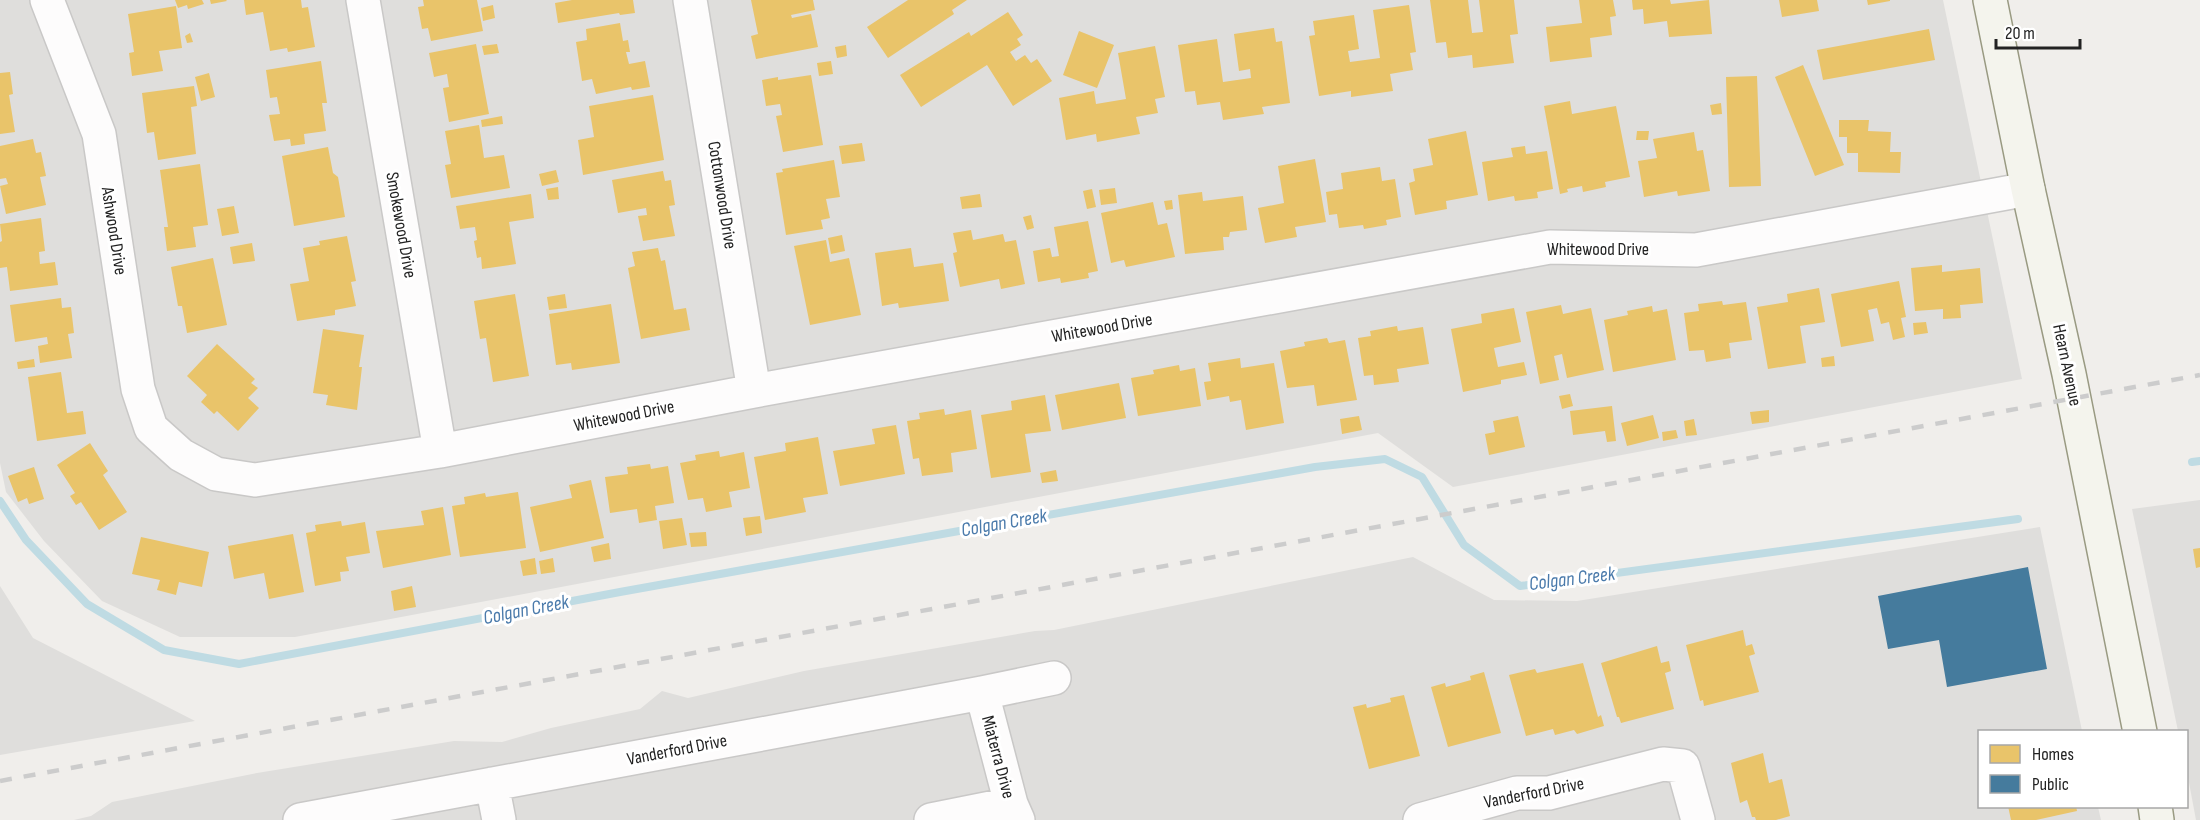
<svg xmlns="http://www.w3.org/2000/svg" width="2200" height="820" font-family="'Sofia Sans Condensed',sans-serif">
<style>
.residential{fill:#dfdedc}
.homes{fill:#e9c46a}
.public{fill:#457b9d}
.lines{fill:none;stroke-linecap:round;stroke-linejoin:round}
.stream{stroke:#bfdbe3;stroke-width:8}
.minor-casing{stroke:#c9c8c7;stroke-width:36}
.secondary-casing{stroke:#999a82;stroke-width:36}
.minor{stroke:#fdfcfc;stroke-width:33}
.secondary{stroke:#f4f4ed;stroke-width:33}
.rail{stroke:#ccc;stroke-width:4.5;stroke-dasharray:12 12;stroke-linecap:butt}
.labels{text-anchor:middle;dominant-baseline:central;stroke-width:6;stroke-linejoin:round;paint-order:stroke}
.street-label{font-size:18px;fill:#222;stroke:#fff}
.water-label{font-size:20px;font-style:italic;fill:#4a7aab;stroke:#fff}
</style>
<rect width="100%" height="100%" fill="#f0eeeb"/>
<path class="residential" d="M0,0H1943L2022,379L1453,487L1378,433L295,637H180L102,601L44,541L6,492L0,463Z
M2200,500V820H2196L2187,772L2186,732L2178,731L2132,509Z
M2040,527L2082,731L1980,732V806L2098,807L2101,820H74L91,816L112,802L257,773L454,741L502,742L551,728L640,709L662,691L688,698L804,671L1035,631L1054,630L1413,557L1494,600L1577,601Z
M0,586L33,638L195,721L0,755Z"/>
<path class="homes" d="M175,0H202L204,4L188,9L187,5L178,8Z
M210,0H226L227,1L211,4Z
M244,0H301L302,8L308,7L315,47L288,52L287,48L270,51L263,12L246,15Z
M423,0H477L483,31L431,41L428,28L422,29L418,7L424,6Z
M572,0H633L635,13L620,15L619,13L558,23L555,3Z
M751,0H813L815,10L791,15L792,18L811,14L818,47L756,59L751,36L758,34Z
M908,0H967L952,10L954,14L888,58L867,27Z
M1430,0H1468L1472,33L1483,32L1479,0H1514L1518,34L1510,35L1514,63L1473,68L1472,55L1448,58L1446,42L1436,43Z
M1579,0H1613L1616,16L1610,17L1612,35L1590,38L1592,57L1550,62L1546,27L1582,23Z
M1632,0H1670L1671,4L1709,0L1712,34L1669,37L1667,21L1644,24L1643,9L1633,10Z
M1779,0H1817L1819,11L1782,17Z
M1867,0H1890V1L1868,5Z
M493,5L495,18L483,21L481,8Z
M1409,5L1416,52L1410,53L1413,70L1390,74L1393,91L1351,97V91L1319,96L1309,36L1315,35L1313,21L1354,15L1359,49L1348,51L1350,62L1380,58L1373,10Z
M176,6L182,48L159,51L163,71L132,76L129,53L134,52L128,14Z
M1008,12L1023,35L1017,39L1021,45L1010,52L1016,61L1025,55L1031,63L1037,59L1052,81L1013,106L987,65L921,107L900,75L969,32L971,36Z
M620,23L623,41L628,40L630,52H626L629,64L645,61L650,87L632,90L631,87L596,94L592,79L582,81L576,42L587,40L586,29Z
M1274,28L1276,42L1282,41L1290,103L1262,107L1264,114L1223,120L1220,102L1197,105L1195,91L1185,92L1178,45L1217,39L1223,82L1251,78L1250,69L1239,71L1234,34Z
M1929,29L1935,60L1823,80L1817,50Z
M1079,31L1114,45L1097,88L1063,75Z
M190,33L193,42L187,43L185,36Z
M476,44L489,114L449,122L443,88L449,87L447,74L434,77L429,53Z
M497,44L499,53L484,55L482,46Z
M846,45L847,56L837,58L835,47Z
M1155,46L1165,97L1155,99L1158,113L1136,117L1140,134L1097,142L1096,134L1066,140L1059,98L1094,91L1096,104L1126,99L1118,53Z
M321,61L327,103H322L326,131L304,134L305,144L291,146L290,139L274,141L269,115L280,114L277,97L270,98L266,70Z
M831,61L833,74L819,76L817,63Z
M1803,65L1844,165L1815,176L1775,77Z
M10,72L13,94L9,95L15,132L0,134V73Z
M209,73L215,97L201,101L195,77Z
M811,75L823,145L783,152L776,116L782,115L780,104L766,106L762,80L778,77V80Z
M1757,76L1761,186L1729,187L1726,77Z
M194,86L197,106L191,107L196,154L158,160L154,132L147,133L142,93Z
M653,95L664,160L583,175L578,140L594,137L589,106Z
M1570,101L1572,114L1616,106L1630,177L1605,182L1606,187L1583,192L1582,186L1567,189L1568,192L1560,194L1544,106Z
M1721,103L1722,114L1712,115L1710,105Z
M502,116L503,124L482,127L481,120Z
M1839,120H1869L1868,131L1891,132L1890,152H1901L1900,173L1858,172V153H1847V137H1839Z
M479,125L484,158L504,155L510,188L451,198L445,165L451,164L445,131Z
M1466,131L1478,195L1446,201L1447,209L1415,215L1409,183L1415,181L1413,169L1433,165L1428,139Z
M1637,131H1649L1648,140H1636Z
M1694,132L1697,151L1703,150L1710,191L1678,196L1677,191L1644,197L1638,161L1657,158L1653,139Z
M33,139L36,153L41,152L46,176L40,177L46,205L6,214L0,186L8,184L6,178L0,179V146Z
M862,143L865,161L842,164L839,146Z
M1525,146L1526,154L1547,151L1553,189L1537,192L1538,198L1515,201L1514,196L1488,201L1482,162L1513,157L1511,148Z
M328,147L333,173L338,177L345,217L294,226L282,156Z
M1315,159L1326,222L1295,227L1297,237L1265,243L1258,208L1284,203L1278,166Z
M834,160L840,197L826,199L830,218L821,220L823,229L786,235L776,173L783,172L782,169Z
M200,164L208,225L193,227L196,247L167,251L164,227H168L160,170Z
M1380,167L1382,181L1395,179L1401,217L1386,220L1387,225L1364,229L1363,225L1339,228L1337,214L1329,215L1326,192L1343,189L1341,173Z
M556,170L559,182L542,186L539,174Z
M663,171L665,181L671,180L675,205L669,206L675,236L643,241L638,216L647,215L646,208L618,213L612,180Z
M558,187L559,199L548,200L546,189Z
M1115,188L1117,203L1101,205L1099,190Z
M1092,189L1096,207L1087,209L1083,191Z
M1202,192L1203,201L1243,196L1247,230L1230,232L1229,237H1223L1224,250L1185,254L1178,195Z
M531,194L534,218L509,222L516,264L482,269L481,257L477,258L474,241L477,240L475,227L460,229L456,206Z
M980,194L982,207L962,209L960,197Z
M1172,200L1173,209L1166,210L1164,201Z
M1153,202L1158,225L1167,223L1175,257L1126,267L1124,260L1111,263L1101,213Z
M234,206L239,233L222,236L217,209Z
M1031,215L1034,228L1027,230L1023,217Z
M41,218L45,251L39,252L40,264L55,262L58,285L10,291L7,267L0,268V242L2,241L0,224Z
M1088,221L1098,271L1088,273L1089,278L1061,283L1060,278L1038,282L1033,251L1050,248L1052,257L1059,256L1054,227Z
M971,230L973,240L1003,234L1005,242L1016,240L1025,284L1001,289L999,279L960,287L953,253L957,252L953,233Z
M842,235L845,251L831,254L828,238Z
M347,236L356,281L351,282L356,306L335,310V315L297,321L290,284L309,281L303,248L320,245L319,241Z
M826,240L830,262L849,258L861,315L810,325L794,246Z
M252,243L255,261L233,264L230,247Z
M658,248L661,261L665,260L674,310L686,308L690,330L641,339L628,268L635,266L632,252Z
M911,248L914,267L943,263L949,301L899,308L898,303L882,306L875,253Z
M213,258L227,325L187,333L182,306H178L171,267Z
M1942,265V272L1980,268L1983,303L1960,305L1961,318L1943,319V309L1915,311L1911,268Z
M1899,281L1906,317L1901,318L1905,337L1893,340L1889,322L1881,324L1877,308L1868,310L1874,341L1841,347L1831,294Z
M1819,288L1825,322L1800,326L1806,363L1768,369L1757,307L1788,302L1787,294Z
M515,294L529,376L493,382L486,338L480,339L474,301Z
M565,294L567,308L549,310L547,297Z
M61,298L62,308L71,307L74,333L68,334L72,358L40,363L38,346L48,344L47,337L15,342L10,305Z
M1722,301L1723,305L1746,302L1752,340L1729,343L1731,358L1706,362L1704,350L1689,351L1684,313L1699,311L1698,304Z
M611,304L620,363L572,370L571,363L556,365L549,314Z
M1561,305L1563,314L1591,308L1604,370L1567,378L1562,354L1554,356L1559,380L1540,384L1526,312Z
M1652,306L1653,312L1667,309L1676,360L1613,372L1604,320L1628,315L1627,311Z
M1514,308L1521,342L1494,348L1498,367L1524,362L1527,375L1501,380V384L1463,392L1451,329L1482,323L1481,314Z
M1926,322L1928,333L1914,335L1913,323Z
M1397,326L1398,331L1423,327L1429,364L1397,369L1399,382L1374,385L1373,375L1364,376L1358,338L1371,336L1370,331Z
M323,329L364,335L359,367H362L357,410L326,405L328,395L313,393Z
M1327,338L1329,343L1345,340L1357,400L1317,406L1314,385L1287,388L1280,351L1305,346L1304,342Z
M217,344L255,379L251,383L258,388L248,398L259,408L238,431L217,411L214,414L201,402L207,395L187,376Z
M1834,356L1835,366L1822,367L1821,358Z
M1240,358L1241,368L1274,363L1284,423L1246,430L1241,400L1230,402L1229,396L1207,400L1204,382L1211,381L1208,363Z
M34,359L35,367L18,369L17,362Z
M1179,365L1180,371L1195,368L1201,406L1138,416L1131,378L1154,374L1153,370Z
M61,372L67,413L83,411L86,434L37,441L28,377Z
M1119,383L1126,418L1062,430L1055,395Z
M1570,394L1573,406L1562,409L1559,396Z
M1045,395L1051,431L1025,434L1031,472L991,478L981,415L1012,410L1011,401Z
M1612,406L1616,441L1607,442L1605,431L1573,435L1570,411Z
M944,409L945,415L971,410L977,449L951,453L953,472L922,476L919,458L913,459L907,421L920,419L919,413Z
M1769,410V422L1752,424L1750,412Z
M1653,415L1659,438L1627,446L1621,423Z
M1359,416L1362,430L1342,434L1340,419Z
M1518,416L1525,447L1489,455L1485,434L1495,432L1493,421Z
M1694,419L1697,435L1686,436L1684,421Z
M896,425L905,474L840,486L833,451L875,444L872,429Z
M1676,430L1678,438L1663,441L1662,432Z
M818,437L828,494L803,498L806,512L765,520L754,457L786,451L785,443Z
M90,443L108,471L103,475L127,512L99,530L81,502L76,505L70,496L75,493L57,465Z
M719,451L720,457L744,452L750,488L729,492L732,507L706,512L703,498L688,500L680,463L696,460L695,455Z
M650,464L651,469L668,466L674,503L655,506L657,520L639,523L637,509L610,513L605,477L628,474L627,467Z
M34,467L44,499L29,504L27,498L18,502L8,476Z
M1056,470L1058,481L1042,483L1040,473Z
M591,480L604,538L540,552L530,507L572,498L569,485Z
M518,492L526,548L460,557L452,506L465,504L464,497L485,493L486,497Z
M443,507L451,555L383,568L376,531L424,525L421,511Z
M760,516L762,533L746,536L743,518Z
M682,518L687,545L663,549L659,521Z
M341,521L342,526L365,522L370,553L346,557L349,571L340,572L341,581L315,586L306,533L316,531L315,525Z
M706,532L707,546L691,547L689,533Z
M293,534L304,592L269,599L264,573L234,579L228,546Z
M141,537L209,552L202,587L179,582L176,595L157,590L160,580L132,574Z
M609,543L611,559L594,562L591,547Z
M2200,548V567L2196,568L2193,549Z
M535,558L537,574L523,576L520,561Z
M553,558L555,572L541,574L539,561Z
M412,586L416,607L394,611L391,591Z
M1743,630L1746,646L1752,644L1755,654L1749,656L1759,692L1704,706L1703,700L1700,701L1686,645Z
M1657,646L1661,663L1669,661L1671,671L1665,673L1674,709L1621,723L1619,717H1617L1601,663Z
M1583,663L1598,717L1601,715L1604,726L1577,734L1574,730L1555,735L1553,729L1526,736L1509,675L1535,669L1537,673Z
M1484,672L1501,733L1448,747L1431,687L1445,683L1446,687L1471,680L1470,676Z
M1404,695L1420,756L1369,769L1353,707L1366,704L1367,708L1391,702L1390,698Z
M1763,753L1769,783L1782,779L1790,816L1776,820H1756L1755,817H1752L1747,800L1740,803L1731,763Z
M2008,806H2076L2077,811L2036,820H2011Z"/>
<path class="public" d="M2028,567L2047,669L1947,687L1939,640L1888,649L1878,596Z"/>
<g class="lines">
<path class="stream" d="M2192,462L2200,461
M0,501L26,540L87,604L164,650L239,664L620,592L1315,467L1385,459L1422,477L1464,545L1520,586L2018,519"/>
<g class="minor-casing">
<path id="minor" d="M47,0L99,134L138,389L151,428L181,455L216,474L255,480L440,451L754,391L1550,247L1696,250L2028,189
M363,0L440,451
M690,0L754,391
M982,693L1011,804L1018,820
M492,784L499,820
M300,820L982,693L1054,678
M931,820L1011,804
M1420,820L1517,793H1549L1663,764L1683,766L1698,820"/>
</g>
<g class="secondary-casing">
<path id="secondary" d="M1990,0L2028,189L2069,374L2140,732
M2155,806L2157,820"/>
</g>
<use href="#minor" class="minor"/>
<use href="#secondary" class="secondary"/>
<path class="rail" d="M0,781L2200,375"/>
</g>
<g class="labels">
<g class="street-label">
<text transform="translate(722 195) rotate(81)">Cottonwood Drive</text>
<text transform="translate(401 225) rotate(80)">Smokewood Drive</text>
<text transform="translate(114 231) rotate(81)">Ashwood Drive</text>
<text x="1598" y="249">Whitewood Drive</text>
<text transform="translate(1102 328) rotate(-10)">Whitewood Drive</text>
<text transform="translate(2067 365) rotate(78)">Hearn Avenue</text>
<text transform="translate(624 416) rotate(-11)">Whitewood Drive</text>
<text transform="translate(677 750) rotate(-11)">Vanderford Drive</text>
<text transform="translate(998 757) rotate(75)">Miaterra Drive</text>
<text transform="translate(1534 793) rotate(-11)">Vanderford Drive</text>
</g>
<g class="water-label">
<text transform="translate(1004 523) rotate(-10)">Colgan Creek</text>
<text transform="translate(1572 579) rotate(-7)">Colgan Creek</text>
<text transform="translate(526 610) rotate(-11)">Colgan Creek</text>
</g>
</g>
<rect x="1978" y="730" width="210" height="78" fill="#ffffff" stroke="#a7a7a7" stroke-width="1.5"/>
<rect x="1990" y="745" width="30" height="18" fill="#e9c46a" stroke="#a7a7a7" stroke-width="1.5"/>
<text x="2032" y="760" font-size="18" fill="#222222">Homes</text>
<rect x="1990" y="775" width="30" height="18" fill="#457b9d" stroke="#a7a7a7" stroke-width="1.5"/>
<text x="2032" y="790" font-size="18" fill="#222222">Public</text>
<path d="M1996 39v9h84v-9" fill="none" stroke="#222222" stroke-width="3"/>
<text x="2005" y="39" font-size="18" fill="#222222" stroke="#ffffff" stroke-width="4.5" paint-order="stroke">20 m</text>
</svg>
